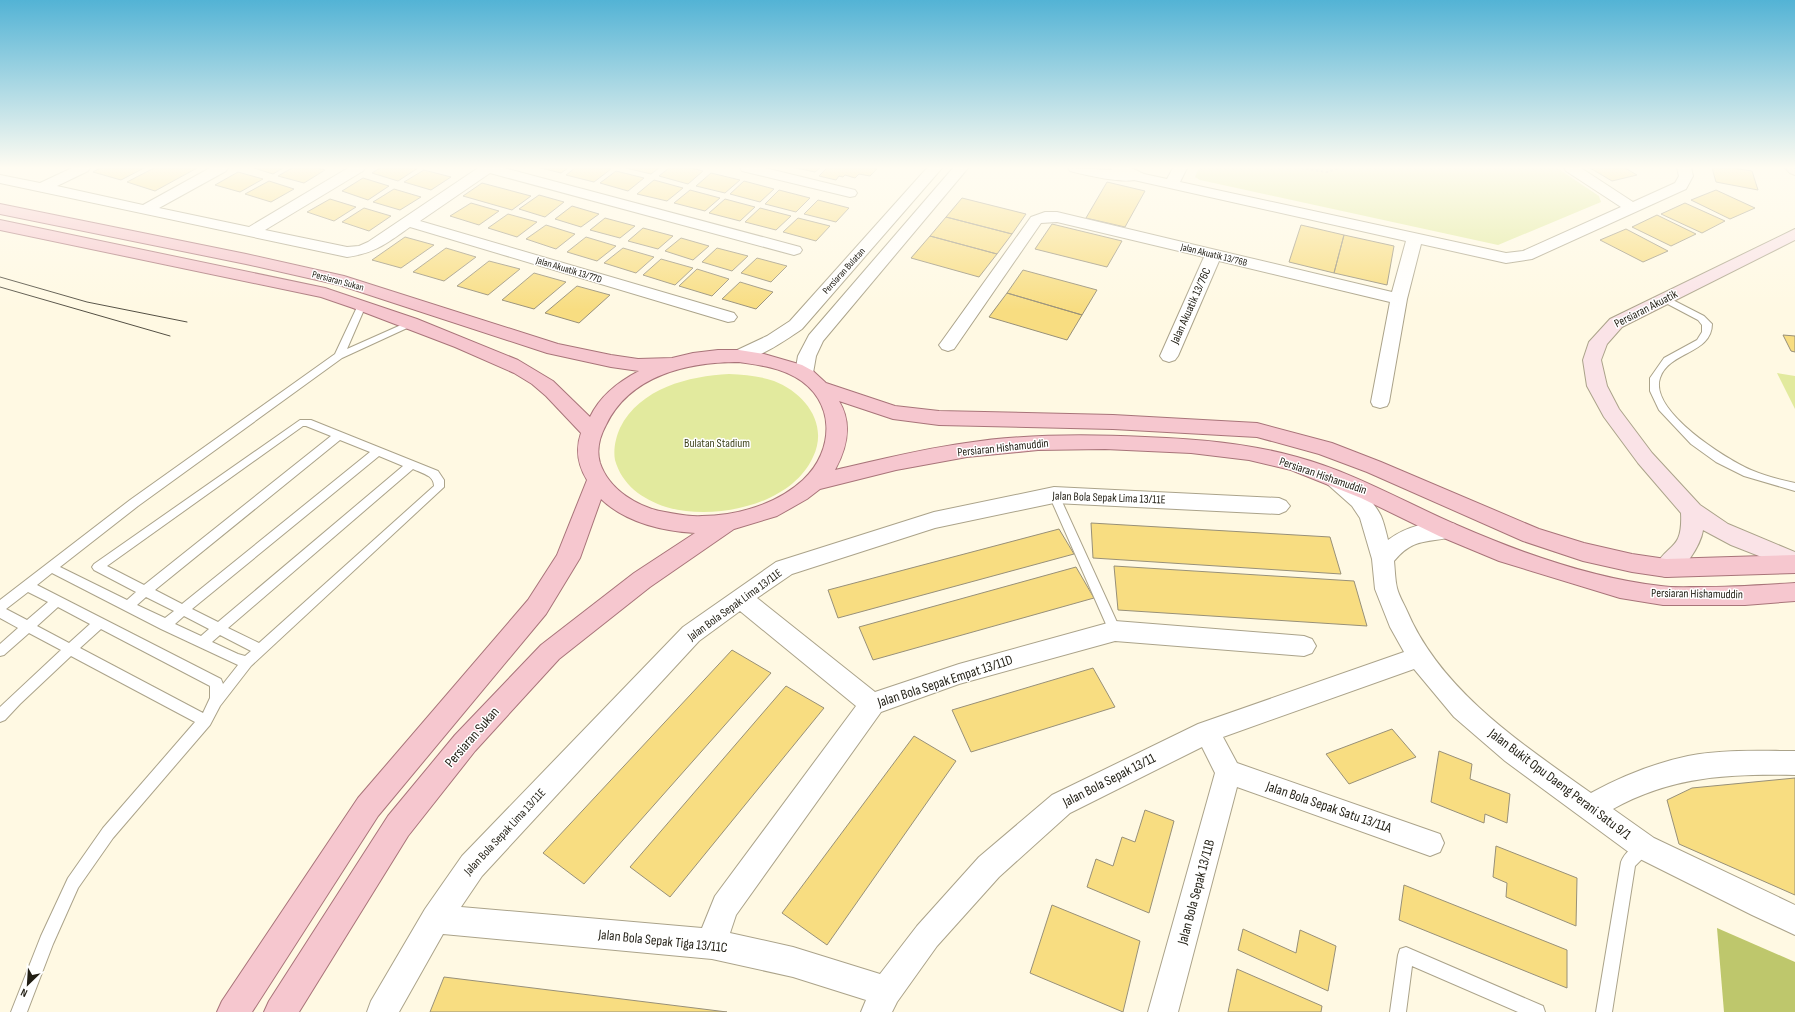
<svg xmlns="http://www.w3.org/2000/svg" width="1795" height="1012" font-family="'Sofia Sans Condensed',sans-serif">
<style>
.green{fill:#e2ea9e}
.forest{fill:#bec76c}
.building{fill:#f8dd81;stroke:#989078}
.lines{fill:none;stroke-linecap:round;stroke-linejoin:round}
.lane-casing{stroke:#aba38a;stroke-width:2}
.street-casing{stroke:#aba38a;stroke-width:2}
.secondary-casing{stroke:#aba38a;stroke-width:2}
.primary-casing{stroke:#a87479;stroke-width:2}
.path{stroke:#aba795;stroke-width:2;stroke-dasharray:2.5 2.5;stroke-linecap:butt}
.lane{fill:#fff;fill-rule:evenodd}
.street{fill:#fff;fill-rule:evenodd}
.secondary{fill:#fae3e7;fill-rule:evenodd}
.primary{fill:#f6c7cf;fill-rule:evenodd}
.tram{stroke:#545044;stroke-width:1}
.labels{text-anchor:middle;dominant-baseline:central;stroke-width:3;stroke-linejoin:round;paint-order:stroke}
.far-street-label{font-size:10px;fill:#211e14;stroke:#fff}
.street-label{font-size:12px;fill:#211e14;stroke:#fff}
.park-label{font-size:12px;fill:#3f431c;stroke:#fff}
.near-street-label{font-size:14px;fill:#211e14;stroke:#fff}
</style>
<rect width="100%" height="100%" fill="#fff9e3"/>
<path class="green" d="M1199,168H1557L1599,196L1601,202L1498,245L1200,180L1195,177Z
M1777,373L1795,376V409Z
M729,374C745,375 760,376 774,381C805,393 829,424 813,457C791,506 713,521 666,507C642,499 622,485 615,460C613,449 616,437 620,428C640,388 689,376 729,374Z"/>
<path class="forest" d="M1717,928L1795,962V1012H1724Z"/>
<path class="building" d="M100,168H144L121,180L93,172Z
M154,168H197L155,191L127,182Z
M254,168H283L273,174Z
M292,168H317L325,170L304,183L278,176Z
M380,168H418L398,181L372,173Z
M541,168H568L561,173Z
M575,168H606L611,169L594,182L566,175Z
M626,168H659L651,174Z
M669,168H691L703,171L688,184L659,176Z
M796,168H820L815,172Z
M827,168H871L877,169L870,176L859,174L855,178L845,175L843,177L839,176L836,180L819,176Z
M1590,168H1625L1637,175L1612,181Z
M1712,168H1733L1752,171L1758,190L1716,182Z
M424,170L451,177L431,190L404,182Z
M616,171L644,178L628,191L600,183Z
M238,172L263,179L240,192L215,185Z
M711,173L740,180L725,193L696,186Z
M363,178L389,186L368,200L342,191Z
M654,180L683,188L667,201L637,194Z
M269,181L294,189L271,202L245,194Z
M744,181L774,189L760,202L730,194Z
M1107,182L1145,191L1125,227L1086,218Z
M482,183L531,196L512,210L463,196Z
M394,189L421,197L400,210L373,202Z
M690,190L720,198L705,211L674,203Z
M779,190L810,198L796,212L765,204Z
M1716,190L1755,208L1730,219L1691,200Z
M539,195L564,202L545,217L519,209Z
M962,198L1026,214L1012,234L946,217Z
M330,199L356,207L334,221L307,212Z
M725,199L755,207L740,221L709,213Z
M818,200L849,208L836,222L804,214Z
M471,203L499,211L479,225L450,216Z
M1685,203L1725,221L1702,233L1661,214Z
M572,206L599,214L581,227L555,219Z
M364,208L391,216L369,231L342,222Z
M760,208L791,216L776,230L745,222Z
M508,214L537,222L517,237L488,228Z
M1657,215L1696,234L1671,246L1632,227Z
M946,217L1012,234L997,254L930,236Z
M605,218L635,226L620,238L590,230Z
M798,218L830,226L816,241L783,232Z
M1052,224L1122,241L1107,267L1035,249Z
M546,225L575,234L556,249L526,239Z
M1301,225L1344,235L1334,273L1289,262Z
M643,228L673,236L658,249L628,241Z
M1626,229L1668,251L1643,262L1600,240Z
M1344,235L1394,246L1387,285L1334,273Z
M930,236L997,254L979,277L911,258Z
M405,237L434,245L401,268L372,260Z
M586,237L616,246L597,261L567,252Z
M681,238L709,246L693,260L665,251Z
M446,248L476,257L444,281L413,272Z
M623,248L654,257L636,273L604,263Z
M717,248L748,256L732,271L702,262Z
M757,258L787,266L771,282L741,273Z
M661,259L693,268L675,285L643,275Z
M489,261L520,269L488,295L457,286Z
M697,269L729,279L712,296L679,286Z
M1023,270L1097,290L1082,315L1007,293Z
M534,273L566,282L534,309L502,300Z
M740,282L773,292L756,309L722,299Z
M577,286L610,295L579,323L545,313Z
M1007,293L1082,315L1067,340L989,317Z
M1783,335L1795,336V352L1791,351Z
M1091,523L1330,537L1341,574L1093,558Z
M1059,529L1074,554L838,618L828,590Z
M1114,566L1354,581L1367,626L1118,610Z
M1076,567L1094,598L873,660L859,627Z
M732,650L771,673L584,884L543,853Z
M1093,668L1115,707L971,752L952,710Z
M786,686L824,708L670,897L630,867Z
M1392,729L1416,757L1349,784L1326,754Z
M914,736L956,761L827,945L782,913Z
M1439,751L1472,764L1470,779L1510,794L1507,823L1485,814L1484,823L1431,802Z
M1795,778V895L1679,844L1667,800L1692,788Z
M1145,810L1174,821L1149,913L1087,887L1096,859L1113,866L1122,837L1135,842Z
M1496,846L1577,878L1576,926L1506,897L1507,883L1493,877Z
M1404,885L1567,950V988L1399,920Z
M1052,905L1140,941L1123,1012L1030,973Z
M1243,929L1296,953L1300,930L1336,946L1328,991L1238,950Z
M1237,969L1322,1006L1321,1012H1228Z
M444,977L727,1012H430Z"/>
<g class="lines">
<g class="lane-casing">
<path id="lane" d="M1665,296L1704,316L1712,324C1712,354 1669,351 1660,378C1649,411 1726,459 1751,470C1765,476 1780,480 1795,483V491L1744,476L1716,462L1691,444L1659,410L1650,391V378L1664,358L1697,340L1702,332V325L1698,320L1662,301L1661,299L1662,297Z
M362,302L366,305L347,349L410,321L413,320L418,323L342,358L138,506L60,567L127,600L136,592L94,570L92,567L94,564L300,420H311L438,471L444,480V487L251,666L220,706L210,725L113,838L78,888L53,944L27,1012H11L41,936L68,878L103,828L195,722L71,656L20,704L5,720L0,722V707L61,650L29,633L4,655L0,656V644L18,628L0,618V600L130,500L335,354L358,305ZM303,426H306L331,436L144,585L107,566ZM340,440L370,452L182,604L155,590ZM379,456L403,466L218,622L192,609ZM413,469C421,473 434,475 434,486L259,643L228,628ZM52,573L161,629L238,665L223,684L221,679L37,585ZM28,592L48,602L27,620L6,609ZM146,597L174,611L165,618L137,605ZM58,607L90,624L69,643L37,626ZM184,616L209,629L201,636L175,624ZM101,629L210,686V698L203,713L80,648ZM220,635L251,651L245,656L238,654L212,642Z
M1054,491L1058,492L1059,495L1121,631L1119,635L1115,636L1111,635L1109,631L1049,495L1050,492Z
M1644,840L1649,842L1651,847L1649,852L1635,866L1612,1012H1596L1621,862C1624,853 1635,844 1644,840Z
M1406,947L1543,1006L1545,1012H1518L1412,966L1406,1012H1390L1398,955L1400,949Z"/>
</g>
<g class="street-casing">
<path id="street" d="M72,168H90L88,171L57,186L143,205L210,168H228L226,171L159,208L249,227L348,168H365L363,171L265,230L347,247L359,246L368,242L478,168H504L800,247L802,250L800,253L794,255L490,173L420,221L734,313L737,317L734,321L728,322L410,227C387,243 376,253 347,257L0,183V175L40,183Z
M740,168H765L855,190L857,193L855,196L850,197L742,171Z
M927,168H942L802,329C787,339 751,365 733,360L730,356L733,352L767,336L790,321Z
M953,168H968L823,341L816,356L813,373L811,377L804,379L797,377L795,373L798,356L809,335Z
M1068,168L1112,170L1111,168H1131L1144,174L1167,179L1173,168H1187L1180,182L1506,253L1523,251L1621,207L1566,171L1564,168H1581L1633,202L1675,183L1679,176L1677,168H1691L1693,176L1686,189L1532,259L1506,263L1421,244L1407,299L1389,402L1387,406L1380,408L1373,406L1371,402L1390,302L1219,261L1178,356L1175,360L1169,362L1163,360L1160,356L1204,257L1057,222L1041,223L954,349L948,351L942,349L939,345L942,341L1031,217L1045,212H1057L1392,292L1406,241L1134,180C1118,183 1086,175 1070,171Z
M1332,470C1348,474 1374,501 1381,516C1384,523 1386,532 1388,540C1405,527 1434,518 1455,524L1458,530L1455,536C1428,544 1415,536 1394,561C1395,570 1395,580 1397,588C1399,596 1404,604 1407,611C1441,691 1522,744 1591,793C1620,777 1655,763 1688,756C1723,749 1760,751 1795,751V775C1729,774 1672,776 1613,809L1654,838L1795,905V935L1752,915L1634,856L1505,761L1454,717L1414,669L1223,737L1237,763L1440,834L1444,843L1440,852L1430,856L1237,787L1178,1012H1148L1215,773L1202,747L1070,813L999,877L937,946L897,1002L892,1012H861L866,1000L793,977L712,959L443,934L399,1012H367L371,1001L425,909L462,856L683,627L776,562L934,512L1054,487L1279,498L1286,501L1290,506L1286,511L1279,514L1054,503L935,528L792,574L757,598L875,692L959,664L1115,621L1304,636L1312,639L1316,646L1312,653L1304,656L1115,641L959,684L881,712L736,915L730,933L793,947L880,974L917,926L979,857L1052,795L1198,724L1404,652L1390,627L1375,589L1372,559L1360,518L1352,506L1325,482L1322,477L1325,472ZM740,611L856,706L715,896L702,928L461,907L482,876L699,641Z"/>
</g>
<g class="secondary-casing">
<path id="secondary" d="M1785,168H1795V175L1790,173Z
M1795,229V240L1622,327L1607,344L1601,360L1607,386L1619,409L1652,453L1700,505L1728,524L1795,552V570L1731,545L1703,530C1701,544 1683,575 1667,577C1664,577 1661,575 1658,574L1654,568C1668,542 1683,551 1681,513L1638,463L1604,417L1587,386L1583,360L1589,342L1610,319Z"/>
</g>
<g class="primary-casing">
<path id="primary" d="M0,204L246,254L344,276L558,344L611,355L638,359L672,358L693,353L718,350H739L764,354L802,365L813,371L826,383L895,406L939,411L1113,415L1257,423L1332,443L1381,462L1539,529L1584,543L1632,554L1666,559L1795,555V573L1666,577L1632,572L1583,561L1523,541L1367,472L1319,454L1257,437L1113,429L939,425L893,419L839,401C853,424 847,448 835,470C878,460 922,449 966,443C1025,434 1085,434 1145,437C1196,439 1247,443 1297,457C1353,472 1404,502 1457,525C1521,553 1591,578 1661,586C1674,588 1688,587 1701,587C1732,587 1763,585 1795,583V601L1745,605H1663L1620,598L1499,561L1439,536L1361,498L1291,470L1249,460L1191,453L1105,449L1038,450L967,457L896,470L820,489L807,499L777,516L734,529L650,587L559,659L475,751L408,836L299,1012H264L269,1001L388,816L455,735L541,645L634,573L695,533C662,531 625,522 601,499L580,558L546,614L378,816L252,1012H217L222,1001L358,798L528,600L557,555L587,480C578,465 575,450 581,433L546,396L532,384L514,373L455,347L353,308L321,297L0,230V220L325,288L417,319L518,360L553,381L590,417C600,396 618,382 639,371L611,367L547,353L339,285L246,264L0,214ZM739,362C758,365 778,367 795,377C836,400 835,450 803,480C777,504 737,516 702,516C689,517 677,514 665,512C639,508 609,490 600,463C596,450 600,436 606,425C630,375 688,362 739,362Z"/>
</g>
<path class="path" d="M1301,168L1327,172L1340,168"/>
<use href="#lane" class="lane"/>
<use href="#street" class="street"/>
<use href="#secondary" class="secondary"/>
<use href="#primary" class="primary"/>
<path class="tram" d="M0,277L87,302L187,322
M0,287L170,336"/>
</g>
<linearGradient id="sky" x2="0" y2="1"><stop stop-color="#53b3d5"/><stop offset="0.54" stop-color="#fffcf2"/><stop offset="1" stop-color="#fffcf2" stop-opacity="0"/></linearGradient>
<rect width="1795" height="310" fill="url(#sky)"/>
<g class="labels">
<g class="far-street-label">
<text transform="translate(1214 255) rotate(14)">Jalan Akuatik 13/76B</text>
<text transform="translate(569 270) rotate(17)">Jalan Akuatik 13/77D</text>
<text transform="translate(844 271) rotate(-48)">Persiaran Bulatan</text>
<text transform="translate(338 281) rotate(15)">Persiaran Sukan</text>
</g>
<g class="street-label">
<text transform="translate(1191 306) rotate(-66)">Jalan Akuatik 13/76C</text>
<text transform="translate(1646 309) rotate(-27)">Persiaran Akuatik</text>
<text transform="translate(1003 448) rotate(-6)">Persiaran Hishamuddin</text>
<text transform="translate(1323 476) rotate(19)">Persiaran Hishamuddin</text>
<text transform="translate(1109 498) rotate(2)">Jalan Bola Sepak Lima 13/11E</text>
<text transform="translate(1697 594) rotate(1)">Persiaran Hishamuddin</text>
<text transform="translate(735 605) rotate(-36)">Jalan Bola Sepak Lima 13/11E</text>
<text transform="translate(505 832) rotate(-47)">Jalan Bola Sepak Lima 13/11E</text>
</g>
<g class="park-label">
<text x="717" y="443">Bulatan Stadium</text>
</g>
<g class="near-street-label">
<text transform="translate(945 681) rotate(-18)">Jalan Bola Sepak Empat 13/11D</text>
<text transform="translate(472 737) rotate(-49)">Persiaran Sukan</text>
<text transform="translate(1109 780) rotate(-27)">Jalan Bola Sepak 13/11</text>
<text transform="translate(1560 784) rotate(37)">Jalan Bukit Opu Daeng Perani Satu 9/1</text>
<text transform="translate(1329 807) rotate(19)">Jalan Bola Sepak Satu 13/11A</text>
<text transform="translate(1196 892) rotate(-75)">Jalan Bola Sepak 13/11B</text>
<text transform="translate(663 941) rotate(6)">Jalan Bola Sepak Tiga 13/11C</text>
</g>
</g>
<g transform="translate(28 984) rotate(205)" stroke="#ffffff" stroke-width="3" paint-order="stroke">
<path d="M0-3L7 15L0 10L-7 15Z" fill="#211e14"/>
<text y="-6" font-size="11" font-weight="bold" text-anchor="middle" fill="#211e14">N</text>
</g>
</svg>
